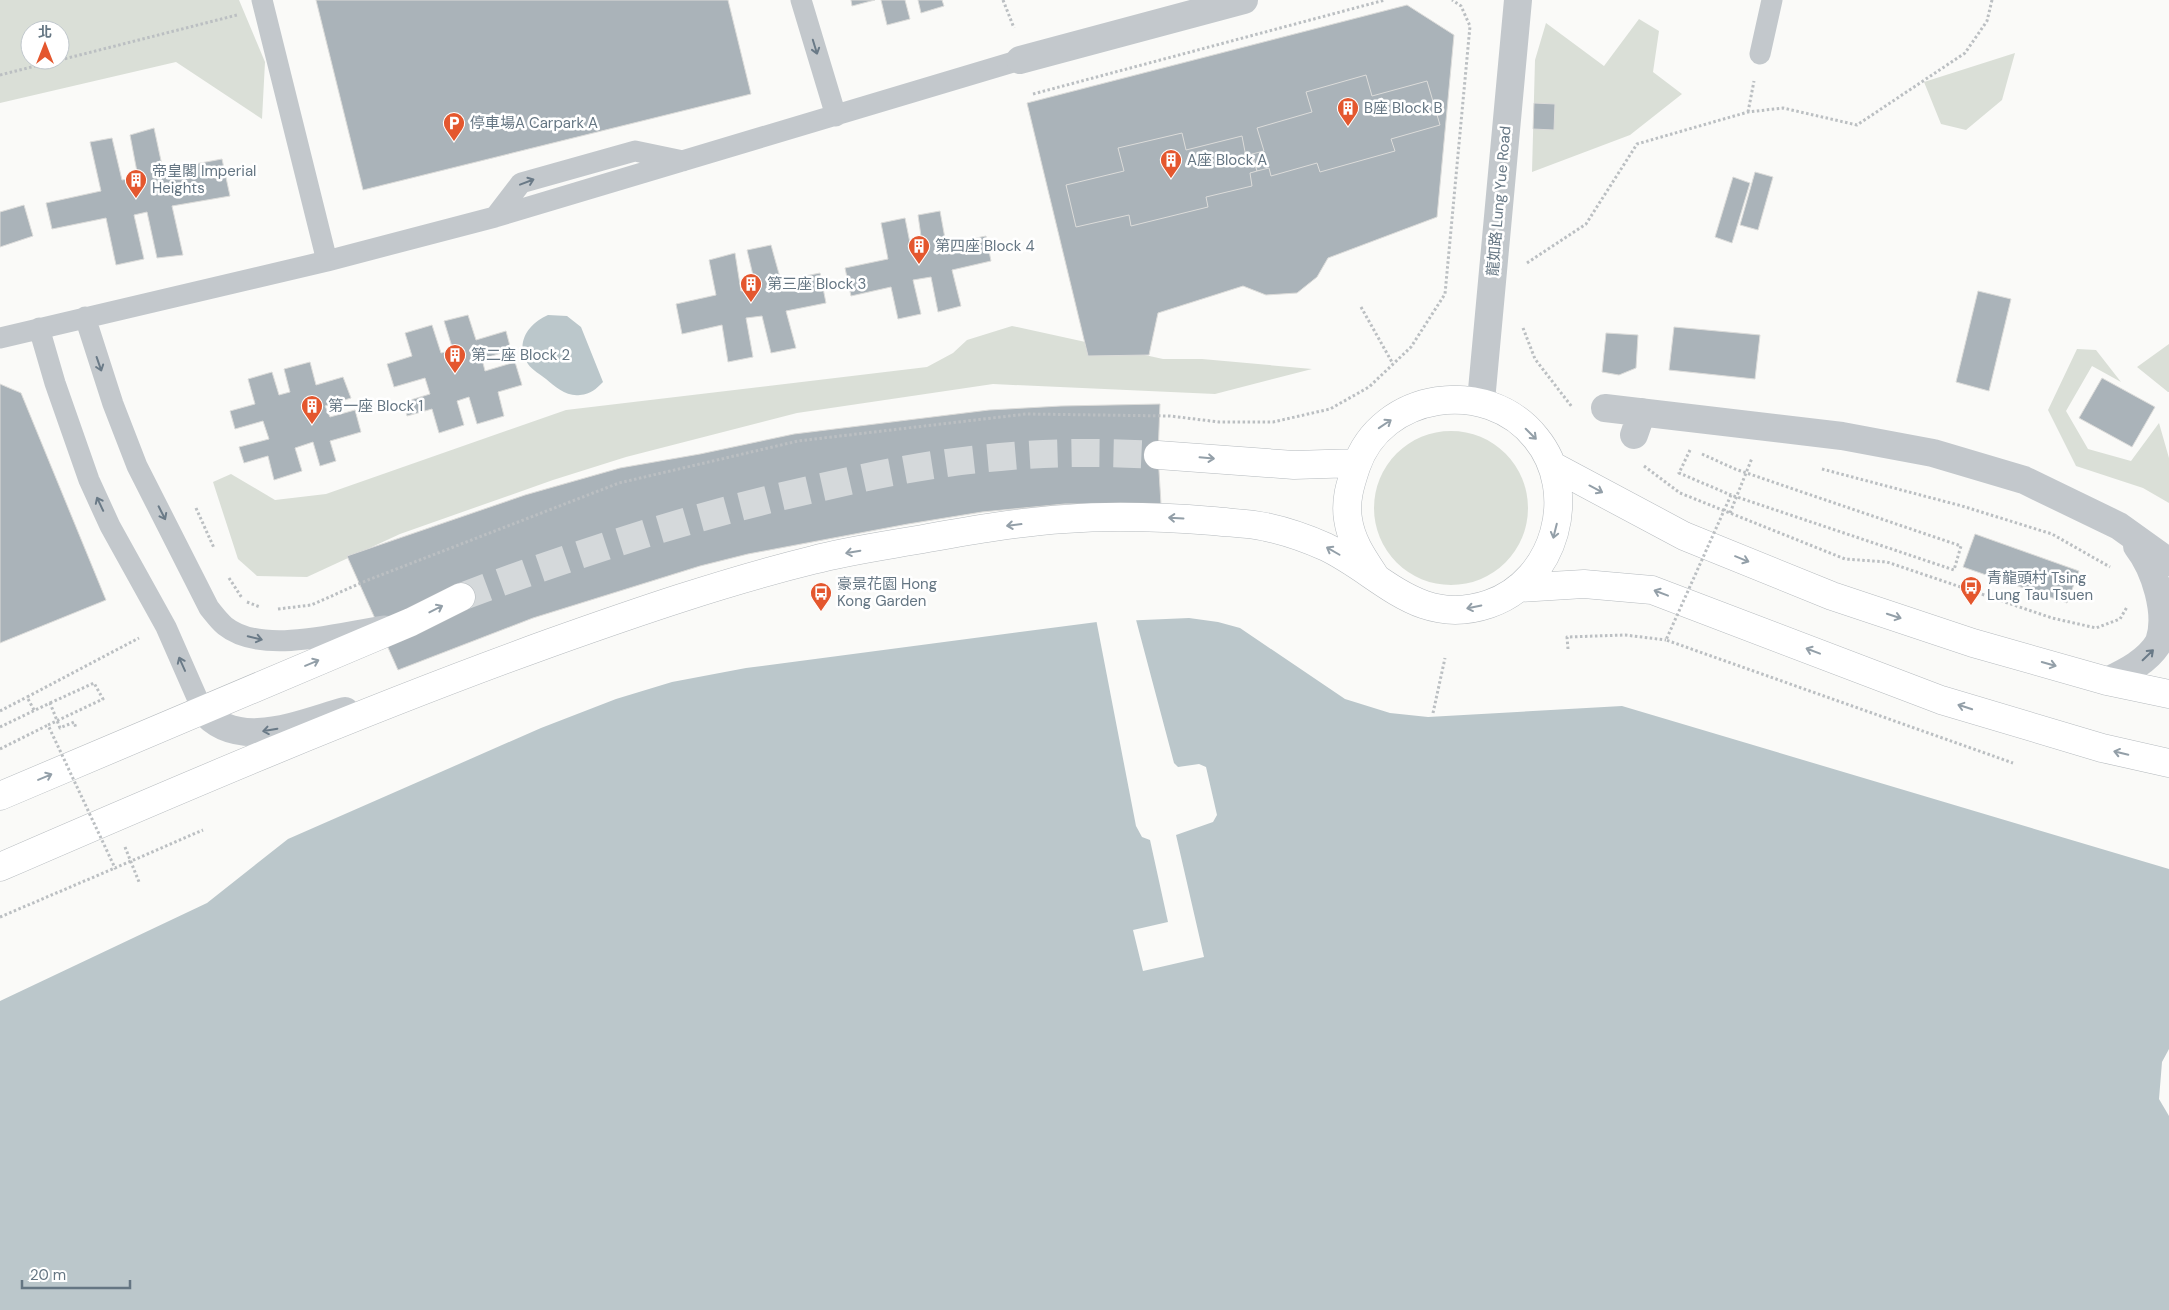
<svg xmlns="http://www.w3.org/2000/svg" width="2169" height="1310" font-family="'DM Sans','Noto Sans TC',sans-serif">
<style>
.green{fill:#dadfd7;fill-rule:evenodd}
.water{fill:#bbc7cb}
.pier{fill:#fafaf8}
.building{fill:#aab3b9;stroke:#dcdcda}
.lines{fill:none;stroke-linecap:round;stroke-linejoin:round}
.primary-tunnel{stroke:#d5d9db;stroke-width:28;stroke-dasharray:28 14;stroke-linecap:butt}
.primary-casing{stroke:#b5babe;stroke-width:29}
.path{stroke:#bbbfc2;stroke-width:3;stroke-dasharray:2.5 2.5;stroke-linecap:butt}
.service{stroke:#c3c8cc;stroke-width:21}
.minor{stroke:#c3c8cc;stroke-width:28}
.tertiary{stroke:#c3c8cc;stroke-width:28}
.primary{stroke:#fff;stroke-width:28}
.path-bridge{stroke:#bbbfc2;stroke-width:3;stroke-dasharray:2.5 2.5;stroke-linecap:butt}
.oneway{stroke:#6a7a87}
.oneway2{stroke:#939fa8}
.labels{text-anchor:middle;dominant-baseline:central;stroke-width:5;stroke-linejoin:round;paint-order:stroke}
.poi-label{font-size:15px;fill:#657683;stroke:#fff;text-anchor:start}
.street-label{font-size:15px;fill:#657683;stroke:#fff}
</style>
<rect width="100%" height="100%" fill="#fafaf8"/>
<path class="green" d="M0,0H239L265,62L262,119L176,62L0,103ZM30,30H60V60H30Z
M1639,19L1659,31L1653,72L1682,94L1630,135L1532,172L1535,60L1546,23L1604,66Z
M2015,53L2002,100L1966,130L1941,124L1924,82Z
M1012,326L1163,359H1202L1312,369L1215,394L993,384L797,413L626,457L553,480L400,534L307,577L257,576L238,559L213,482L231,474L275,500L326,494L566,410L927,367L953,353L967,340Z
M2169,344V392H2168L2137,367Z
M2077,349L2096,350L2121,382L2092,366L2066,411L2088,449L2131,461L2159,423L2169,458V503L2143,488L2076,466L2048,410Z
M1374 508a77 77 0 1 1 154 0a77 77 0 1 1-154 0Z"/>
<path class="water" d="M548,315L567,316L581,327L603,382C596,389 591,394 580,395C567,397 555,387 546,379C541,375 532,370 528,364C514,343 529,323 548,315Z
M1189,618L1218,622L1240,628L1345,699L1390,713L1428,717L1622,706L2169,869V1049L2162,1062L2159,1099L2169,1116V1310H0V1001L207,903L288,839L541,728L616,699L672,682L746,668L1097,622Z"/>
<path class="pier" d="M1135,616L1174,763L1178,767L1199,764L1206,767L1217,815L1213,822L1176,835L1204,957L1143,971L1133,930L1168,922L1150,840L1142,837L1136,826L1096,619Z"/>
<path class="building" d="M316,0H728L751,94L363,190Z
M851,0H875L852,6Z
M881,0H905L910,19L887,25Z
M918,0H942L944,6L921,13Z
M1407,5L1454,35L1437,217L1328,258L1317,277L1297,293L1266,295L1243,286L1158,313L1149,355L1088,356L1027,103Z
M1366,75L1372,96L1427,81L1440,125L1391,139L1395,151L1320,172L1317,163L1271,176L1269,168L1257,171L1252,154L1264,151L1257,128L1312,112L1306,92Z
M1534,103L1555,104L1554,130L1533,129Z
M154,128L163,170L222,159L230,196L172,206L183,255L157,258L147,212L134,215L144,259L116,265L106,218L52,229L46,203L101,191L90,142L112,138L122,180L138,177L130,135Z
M1182,133L1186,150L1242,136L1246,157L1252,154L1257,171L1250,173L1252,186L1206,197L1208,207L1131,226L1129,215L1076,227L1066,185L1124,171L1118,148Z
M1755,172L1773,177L1758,230L1740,225Z
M1733,177L1750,183L1732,243L1715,237Z
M24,205L33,236L0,247V212Z
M940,211L946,244L986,236L991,261L952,270L961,306L938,312L931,277L913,280L921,314L898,319L891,287L851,296L845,268L888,259L881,223L905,218L912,253L923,250L918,215Z
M771,245L781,281L820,273L826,303L786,311L796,348L771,353L762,316L746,318L753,357L728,362L722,325L682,334L676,304L716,295L709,260L735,253L741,291L756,288L747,250Z
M1978,291L2011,299L1989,391L1956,382Z
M468,315L476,340L506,331L511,350L482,359L485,371L515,362L522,385L498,392L504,416L477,424L469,397L457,401L464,425L439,433L432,409L407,416L404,402L430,394L425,378L394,387L387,364L412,356L405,333L432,325L441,353L453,350L444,321Z
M1674,327L1760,335L1755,379L1669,370Z
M1606,333L1638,335L1636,368L1619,375L1602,372Z
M310,362L316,385L343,377L351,398L325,406L330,417L355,410L361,432L330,441L336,461L320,466L313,442L295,448L302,471L274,480L268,456L244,463L239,447L269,439L263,421L235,429L230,411L255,404L248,379L272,372L279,395L290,392L284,369Z
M2102,378L2155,407L2132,447L2079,418Z
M0,384L21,393L106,600L0,643Z
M1160,404L1158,455L1161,504H1065L982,512L908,524L748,554L700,566L533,618L398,670L347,556L525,495L620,468L700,454L794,434L989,410L1061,406Z
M1975,534L2079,571L2067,603L1963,567Z"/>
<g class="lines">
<path class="primary-tunnel" d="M461,597C578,553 696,515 818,488C878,474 938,462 1000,457C1053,452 1105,452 1158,455"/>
<g class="primary-casing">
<path id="primary" d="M1158,455L1294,465L1357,463
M1553,466L1684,536L1832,596L1973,643L2107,681L2169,694
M1518,588L1584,584L1652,590L1941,700L2102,748L2169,763
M0,796L411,622L461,597
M0,867C182,788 364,710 550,643C637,612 724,582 813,560C851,550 890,545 928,538C973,530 1019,522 1065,519C1113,515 1164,517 1213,521C1230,523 1249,523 1266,527C1285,531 1308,539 1326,547C1382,574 1419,628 1489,604C1556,581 1580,492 1536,438C1487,376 1381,392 1356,467C1350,485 1345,501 1348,519C1351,541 1363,558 1375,576"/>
</g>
<path class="path" d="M1003,0L1014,28
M60,60L237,15
M0,75L59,60
M1033,94L1385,0
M1748,112L1754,81
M1527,263L1586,224L1637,144L1748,112L1783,108L1857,125L1965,53L1987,21L1992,0
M1361,307L1393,364
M1523,328L1535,359L1572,407
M1690,450L1679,473L1731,495
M1702,454L1735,469L1805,493
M1644,466L1680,493L1845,559L1887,562L2052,618L2096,628L2120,619L2127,607
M1822,469L1962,506L2052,534L2110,567
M196,508L214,548
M1730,513L1752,458
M229,578L242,598
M247,602L260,607
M278,609L311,605L368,580L619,483L798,441L1026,414L1170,416L1219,422H1273L1330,409L1369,387L1411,347L1445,294L1470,26L1461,6L1452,0
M1568,649L1567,637L1625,635L1666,640
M34,710L27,697L139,638
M0,711L27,697
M1433,713L1445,658
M0,727L50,703L60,728L74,722L76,728
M0,749L48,725
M125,847L139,882
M0,917L115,868"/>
<path class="service" d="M262,0L327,261
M801,0L836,116
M1760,54L1772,0
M495,217L521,183L635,151L683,161
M85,317L113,404L137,466L209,608C214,614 219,621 225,626C262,656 341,632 385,626
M39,328L55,383L89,480L110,526L166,627L202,709
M0,338L327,261L495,217L1020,60"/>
<path class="minor" d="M1020,60L1244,0
M1605,408L1842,436L1933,453L2024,480L2119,526L2169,562
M1634,435L1642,412
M2107,681C2126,672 2148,661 2159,642C2169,614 2155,569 2137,546
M202,709C236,753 301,723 345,711"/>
<path class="tertiary" d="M1481,401L1518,0"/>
<use href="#primary" class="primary"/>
<path class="path-bridge" d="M1805,493L1961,546L1954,570L1731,495L1666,640L2013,763
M50,703L94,683L103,699L48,725L115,868L203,830"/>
</g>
<defs><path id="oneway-shaft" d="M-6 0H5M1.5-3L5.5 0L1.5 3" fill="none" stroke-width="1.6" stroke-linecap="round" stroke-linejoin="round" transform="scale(1.25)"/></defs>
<g class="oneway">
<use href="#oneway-shaft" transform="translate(815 47) rotate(73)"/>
<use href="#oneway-shaft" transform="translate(527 182) rotate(-21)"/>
<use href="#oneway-shaft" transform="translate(99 364) rotate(71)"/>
<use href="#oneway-shaft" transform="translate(100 504) rotate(-115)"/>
<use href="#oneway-shaft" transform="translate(162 513) rotate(63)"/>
<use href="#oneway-shaft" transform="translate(255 638) rotate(14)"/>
<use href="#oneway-shaft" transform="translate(2148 655) rotate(-44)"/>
<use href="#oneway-shaft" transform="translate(182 664) rotate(-114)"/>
<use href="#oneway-shaft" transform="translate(270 730) rotate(170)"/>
</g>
<g class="oneway2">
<use href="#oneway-shaft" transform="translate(1385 424) rotate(-34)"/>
<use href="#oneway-shaft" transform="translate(1531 434) rotate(45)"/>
<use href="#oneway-shaft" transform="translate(1207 458) rotate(5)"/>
<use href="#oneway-shaft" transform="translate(1596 489) rotate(28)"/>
<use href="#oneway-shaft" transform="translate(1176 518) rotate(-177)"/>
<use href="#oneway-shaft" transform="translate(1014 525) rotate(173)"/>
<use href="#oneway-shaft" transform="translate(1555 531) rotate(104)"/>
<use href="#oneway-shaft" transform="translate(1333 551) rotate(-150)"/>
<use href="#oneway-shaft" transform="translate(853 552) rotate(170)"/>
<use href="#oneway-shaft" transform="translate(1742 559) rotate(22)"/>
<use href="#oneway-shaft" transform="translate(1661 593) rotate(-159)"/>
<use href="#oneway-shaft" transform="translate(1474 607) rotate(168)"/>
<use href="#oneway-shaft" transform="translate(436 609) rotate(-27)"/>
<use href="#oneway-shaft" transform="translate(1894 616) rotate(18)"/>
<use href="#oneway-shaft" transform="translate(1813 651) rotate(-159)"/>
<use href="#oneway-shaft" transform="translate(312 663) rotate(-23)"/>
<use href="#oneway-shaft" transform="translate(2049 664) rotate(16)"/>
<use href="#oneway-shaft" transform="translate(1965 707) rotate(-162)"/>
<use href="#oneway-shaft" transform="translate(2121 753) rotate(-167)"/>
<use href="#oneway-shaft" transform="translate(45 777) rotate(-23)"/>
</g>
<defs>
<g id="building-pin" transform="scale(1.125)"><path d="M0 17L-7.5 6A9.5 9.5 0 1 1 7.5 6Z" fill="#e4572e" stroke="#fff"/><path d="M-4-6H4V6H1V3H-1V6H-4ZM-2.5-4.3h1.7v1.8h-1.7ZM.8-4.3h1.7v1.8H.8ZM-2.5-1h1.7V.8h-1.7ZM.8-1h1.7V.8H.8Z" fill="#fff"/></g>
<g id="parking-pin" transform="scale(1.125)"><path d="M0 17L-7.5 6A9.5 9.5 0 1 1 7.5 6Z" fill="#e4572e" stroke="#fff"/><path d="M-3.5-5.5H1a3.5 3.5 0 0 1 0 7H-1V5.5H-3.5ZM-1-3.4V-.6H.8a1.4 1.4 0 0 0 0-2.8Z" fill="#fff"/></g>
<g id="bus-pin" transform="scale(1.125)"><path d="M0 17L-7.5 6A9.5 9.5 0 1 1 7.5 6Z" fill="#e4572e" stroke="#fff"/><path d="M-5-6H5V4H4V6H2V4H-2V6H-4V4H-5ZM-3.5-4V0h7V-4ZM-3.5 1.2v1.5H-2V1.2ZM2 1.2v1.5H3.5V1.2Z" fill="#fff"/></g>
</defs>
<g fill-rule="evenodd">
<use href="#building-pin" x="1348" y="108"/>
<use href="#parking-pin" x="454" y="123"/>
<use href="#building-pin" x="1171" y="160"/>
<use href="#building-pin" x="136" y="180"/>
<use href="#building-pin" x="919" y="246"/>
<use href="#building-pin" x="751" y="284"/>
<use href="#building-pin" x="455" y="355"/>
<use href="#building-pin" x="312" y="406"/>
<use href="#bus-pin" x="1971" y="587"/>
<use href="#bus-pin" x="821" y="593"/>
</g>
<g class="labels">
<g class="poi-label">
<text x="1364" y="108">B座 Block B</text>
<text x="470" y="123">停車場A Carpark A</text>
<text x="1187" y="160">A座 Block A</text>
<text x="152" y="171">帝皇閣 Imperial<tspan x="152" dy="17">Heights</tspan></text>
<text x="935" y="246">第四座 Block 4</text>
<text x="767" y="284">第三座 Block 3</text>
<text x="471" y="355">第二座 Block 2</text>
<text x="328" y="406">第一座 Block 1</text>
<text x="1987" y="578">青龍頭村 Tsing<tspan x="1987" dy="17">Lung Tau Tsuen</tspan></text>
<text x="837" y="584">豪景花園 Hong<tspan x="837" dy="17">Kong Garden</tspan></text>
</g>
<g class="street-label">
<text transform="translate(1499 201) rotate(-85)">龍如路 Lung Yue Road</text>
</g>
</g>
<g transform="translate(45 45)"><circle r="24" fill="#ffffff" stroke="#c1c8cd"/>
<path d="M0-4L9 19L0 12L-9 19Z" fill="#e4572e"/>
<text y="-8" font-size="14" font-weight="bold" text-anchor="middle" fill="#657683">北</text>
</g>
<path d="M22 1280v8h108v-8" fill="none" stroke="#657683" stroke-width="2.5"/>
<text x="30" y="1280" font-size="15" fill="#657683" stroke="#ffffff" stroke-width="4" paint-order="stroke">20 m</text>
</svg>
